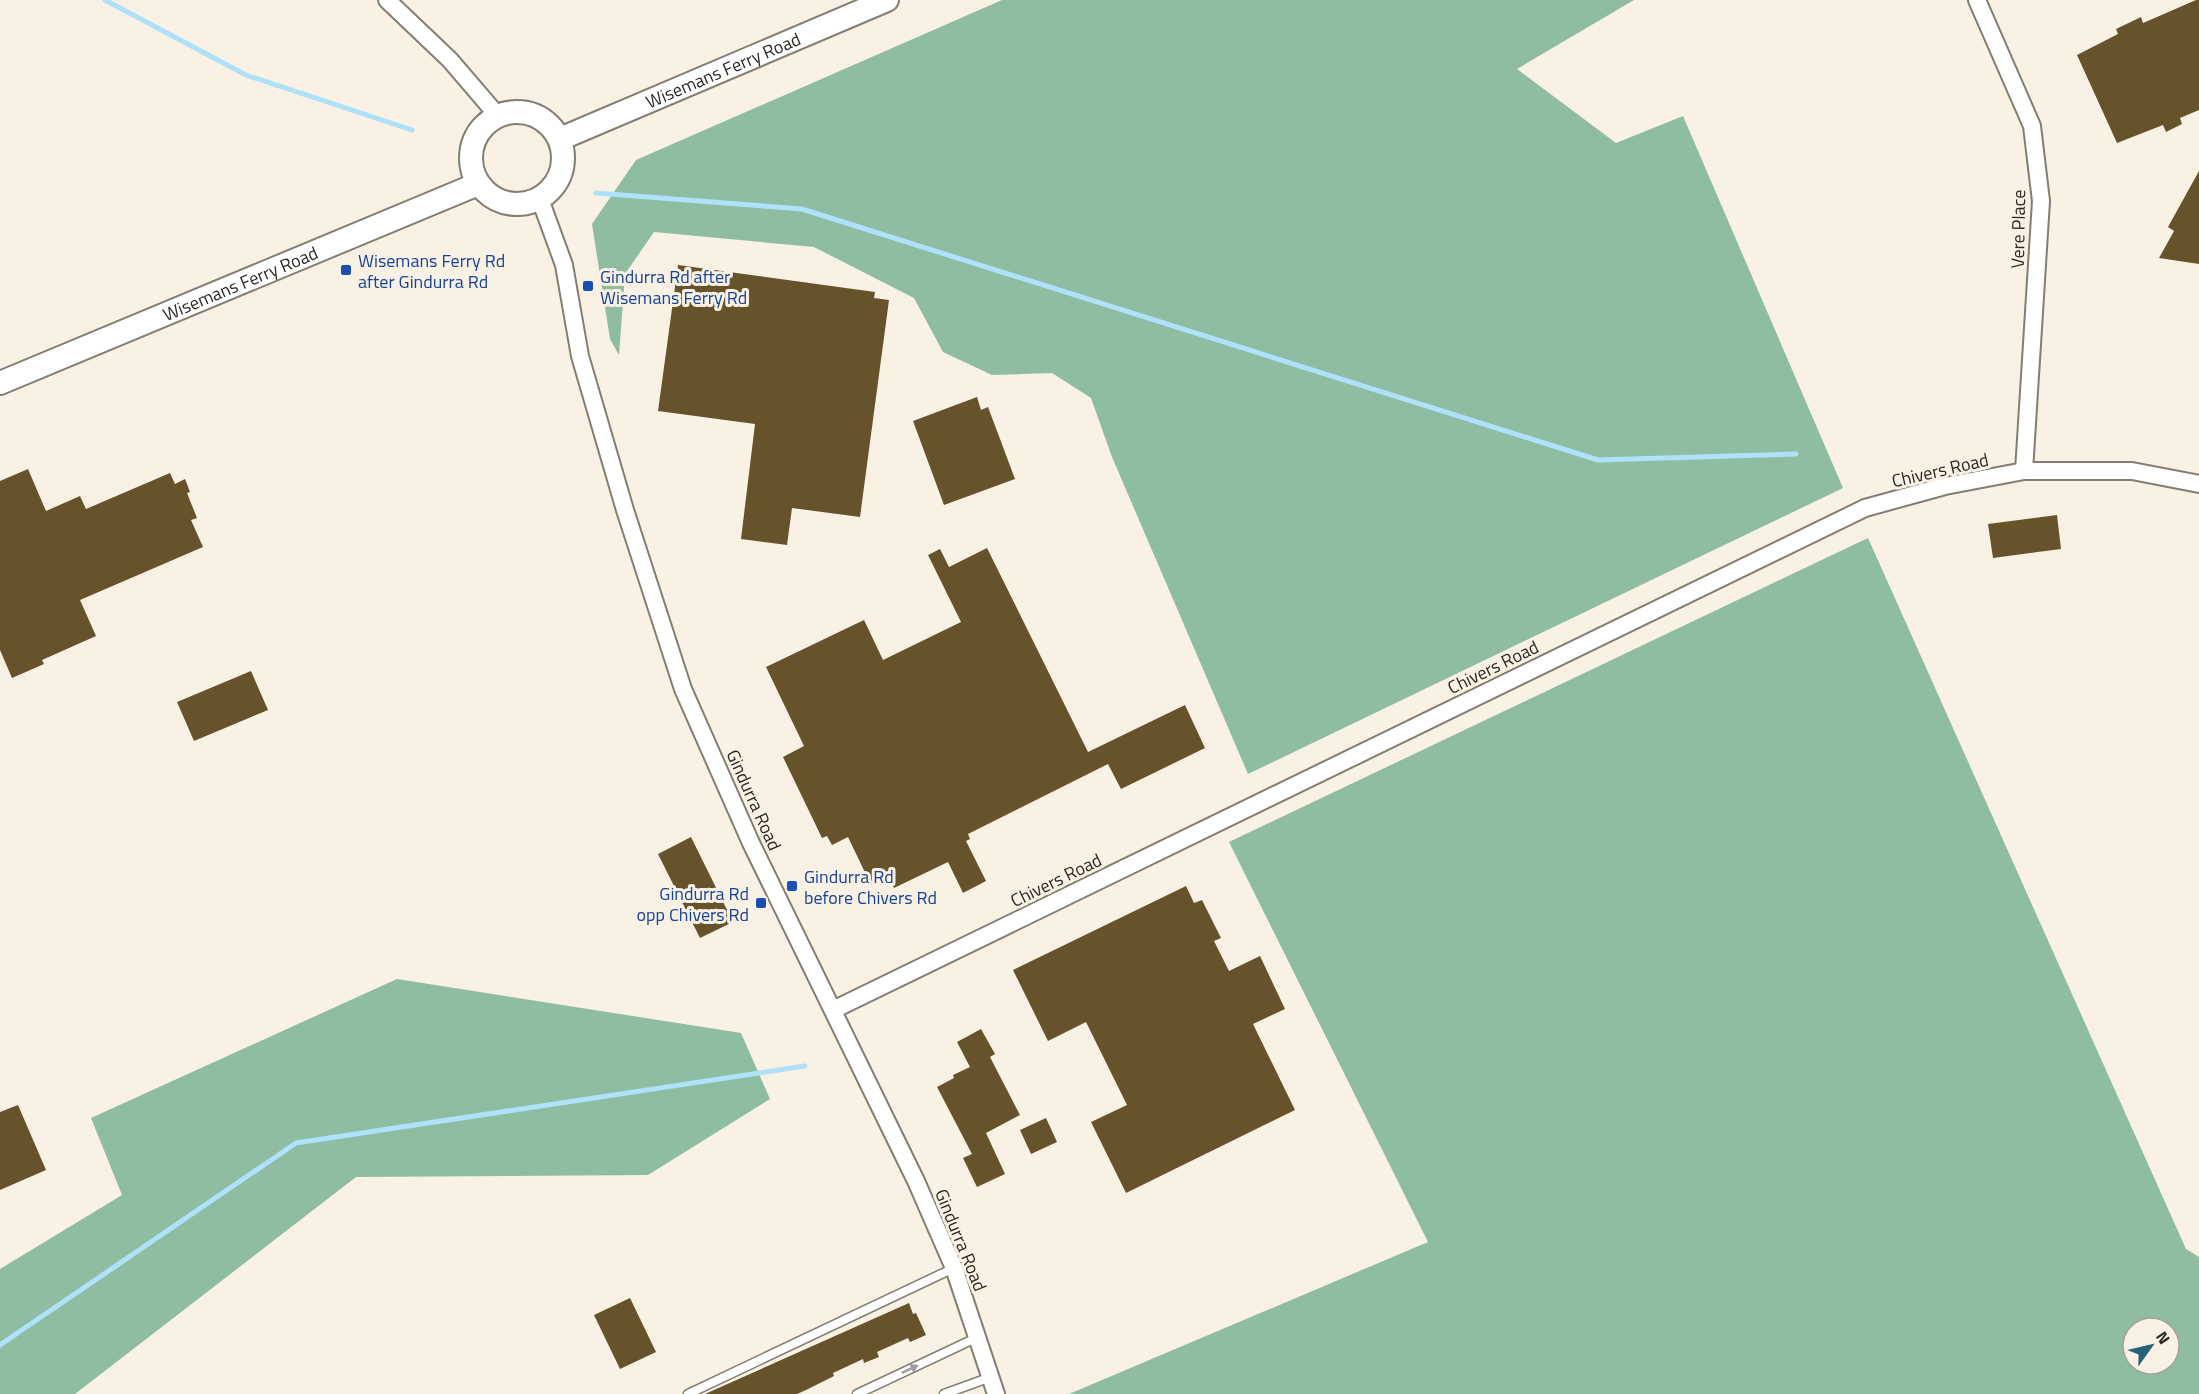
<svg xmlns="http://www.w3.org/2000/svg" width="2199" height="1394" font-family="'Titillium Web',sans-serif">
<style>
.forest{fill:#8fbda2;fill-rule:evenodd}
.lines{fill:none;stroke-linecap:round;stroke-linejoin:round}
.stream{stroke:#afe1fa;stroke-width:5}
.building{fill:#67532b}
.service-casing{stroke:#847e72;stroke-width:11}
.minor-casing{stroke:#847e72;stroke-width:20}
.secondary-casing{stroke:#847e72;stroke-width:26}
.service{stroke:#fff;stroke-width:8}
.minor{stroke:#fff;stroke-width:16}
.secondary{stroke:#fff;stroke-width:22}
.oneway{fill:#9f9e9c}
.transit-dot{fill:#1a4fb4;stroke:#f8f1e4;stroke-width:2}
.labels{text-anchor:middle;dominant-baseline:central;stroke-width:6;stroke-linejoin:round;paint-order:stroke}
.street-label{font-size:18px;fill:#2a2823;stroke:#f8f1e4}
.transit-label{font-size:18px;fill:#164399;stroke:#f8f1e4;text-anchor:start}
</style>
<rect width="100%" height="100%" fill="#f8f1e4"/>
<path class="forest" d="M1002,0H1634L1517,69L1616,143L1683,116L1843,488L1248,774L1112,457L1091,398L1052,373L992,375L943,352L914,298L814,247L654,232L625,274L619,355L610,339L592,224L636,160Z
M1868,538L2186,1249L2199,1257V1394H1069L1428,1242L1229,842ZM2133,1328H2169V1364H2133Z
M397,979L741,1033L770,1099L648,1175L356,1177L75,1394H0V1269L122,1195L91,1118Z"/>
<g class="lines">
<path class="stream" d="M105,0L246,75L412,130
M596,193L802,209L1598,460L1796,454
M0,1345L296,1143L805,1066"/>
</g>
<path class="building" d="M2196,0H2199V110L2180,118L2182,124L2166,132L2163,125L2117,143L2077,55L2118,34L2116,29L2141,17L2143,23Z
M2199,171V264L2159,258L2174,231L2168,227Z
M678,265L875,292L874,298L889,300L860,517L792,508L787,545L741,539L755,424L658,411Z
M977,397L981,410L988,407L1015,479L944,505L913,421Z
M28,469L46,511L80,496L86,509L170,473L175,484L185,479L190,492L187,493L197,518L191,520L203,547L80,600L96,636L42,660L44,664L12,678L0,650V481Z
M2057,515L2061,549L1993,558L1988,524Z
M987,548L1088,752L1185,705L1205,748L1121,789L1108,764L968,834L970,839L966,841L986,881L963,893L948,862L894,888L889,876L871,885L848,837L832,845L827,836L822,838L783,757L804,746L766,667L864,620L883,660L961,622L928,555L940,549L949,567Z
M251,671L268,710L194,741L177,702Z
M691,837L733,922L700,938L658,854Z
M1186,886L1194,903L1202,900L1221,938L1214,941L1229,971L1260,956L1285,1009L1253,1024L1295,1110L1126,1193L1091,1122L1127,1105L1086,1022L1048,1041L1013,970Z
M981,1029L995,1054L990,1057L1020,1115L986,1133L1005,1174L977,1187L963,1158L972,1154L937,1087L954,1078L953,1075L970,1067L957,1042Z
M18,1105L46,1170L0,1190V1112Z
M1046,1118L1057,1142L1031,1154L1020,1130Z
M630,1298L656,1352L620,1369L594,1315Z
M909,1303L913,1314L916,1313L926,1335L910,1342L908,1338L877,1352L879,1357L864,1363L863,1359L833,1373L834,1376L806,1390L797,1394H705Z"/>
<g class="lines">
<g class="service-casing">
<path id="service" d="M688,1394L954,1268
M857,1394L978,1337
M944,1394L991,1377"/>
</g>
<g class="minor-casing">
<path id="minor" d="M387,0L450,60L498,116
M1977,0L2032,126L2041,201L2024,471
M540,199L564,265L580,356L625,510L683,689L751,843L916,1181L954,1268L996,1394
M833,1010L1865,508L1945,486L2024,471H2132L2199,484"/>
</g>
<g class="secondary-casing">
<g id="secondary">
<circle cx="517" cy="158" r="46"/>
<path id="s1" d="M560,139L887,0"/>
<path id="s2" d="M0,383L478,184"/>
</g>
</g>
<use href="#service" class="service"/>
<use href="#minor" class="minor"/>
<use href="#secondary" class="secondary"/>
</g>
<defs><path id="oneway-solid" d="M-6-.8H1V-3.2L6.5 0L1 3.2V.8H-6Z" transform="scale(1.5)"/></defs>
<use class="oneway" href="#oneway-solid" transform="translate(910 1369) rotate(-25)"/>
<g class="transit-dot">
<rect x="340" y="264" width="12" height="12" rx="3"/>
<rect x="582" y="280" width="12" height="12" rx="3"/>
<rect x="786" y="880" width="12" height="12" rx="3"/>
<rect x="755" y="897" width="12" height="12" rx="3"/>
</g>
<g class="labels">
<g class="street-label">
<text stroke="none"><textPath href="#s1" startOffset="177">Wisemans Ferry Road</textPath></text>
<text transform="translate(2018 229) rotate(-89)">Vere Place</text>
<text stroke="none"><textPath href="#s2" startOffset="260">Wisemans Ferry Road</textPath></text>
<text transform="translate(1940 470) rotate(-13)">Chivers Road</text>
<text transform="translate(1493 667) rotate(-26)">Chivers Road</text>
<text transform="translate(754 800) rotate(66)">Gindurra Road</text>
<text transform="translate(1056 880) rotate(-26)">Chivers Road</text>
<text transform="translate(961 1240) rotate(68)">Gindurra Road</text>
</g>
<g class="transit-label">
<text x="358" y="260">Wisemans Ferry Rd<tspan x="358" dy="21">after Gindurra Rd</tspan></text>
<text x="600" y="276">Gindurra Rd after<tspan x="600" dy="21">Wisemans Ferry Rd</tspan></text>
<text x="804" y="876">Gindurra Rd<tspan x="804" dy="21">before Chivers Rd</tspan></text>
<text x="749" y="893" text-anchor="end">Gindurra Rd<tspan x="749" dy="21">opp Chivers Rd</tspan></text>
</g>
</g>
<g transform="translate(2151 1346) rotate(56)"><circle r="28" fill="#f8f1e4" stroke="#a6a197" stroke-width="1.5"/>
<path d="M0-4.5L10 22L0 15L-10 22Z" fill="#27627b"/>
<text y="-9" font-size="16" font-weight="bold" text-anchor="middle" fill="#2a2823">N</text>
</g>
</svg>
